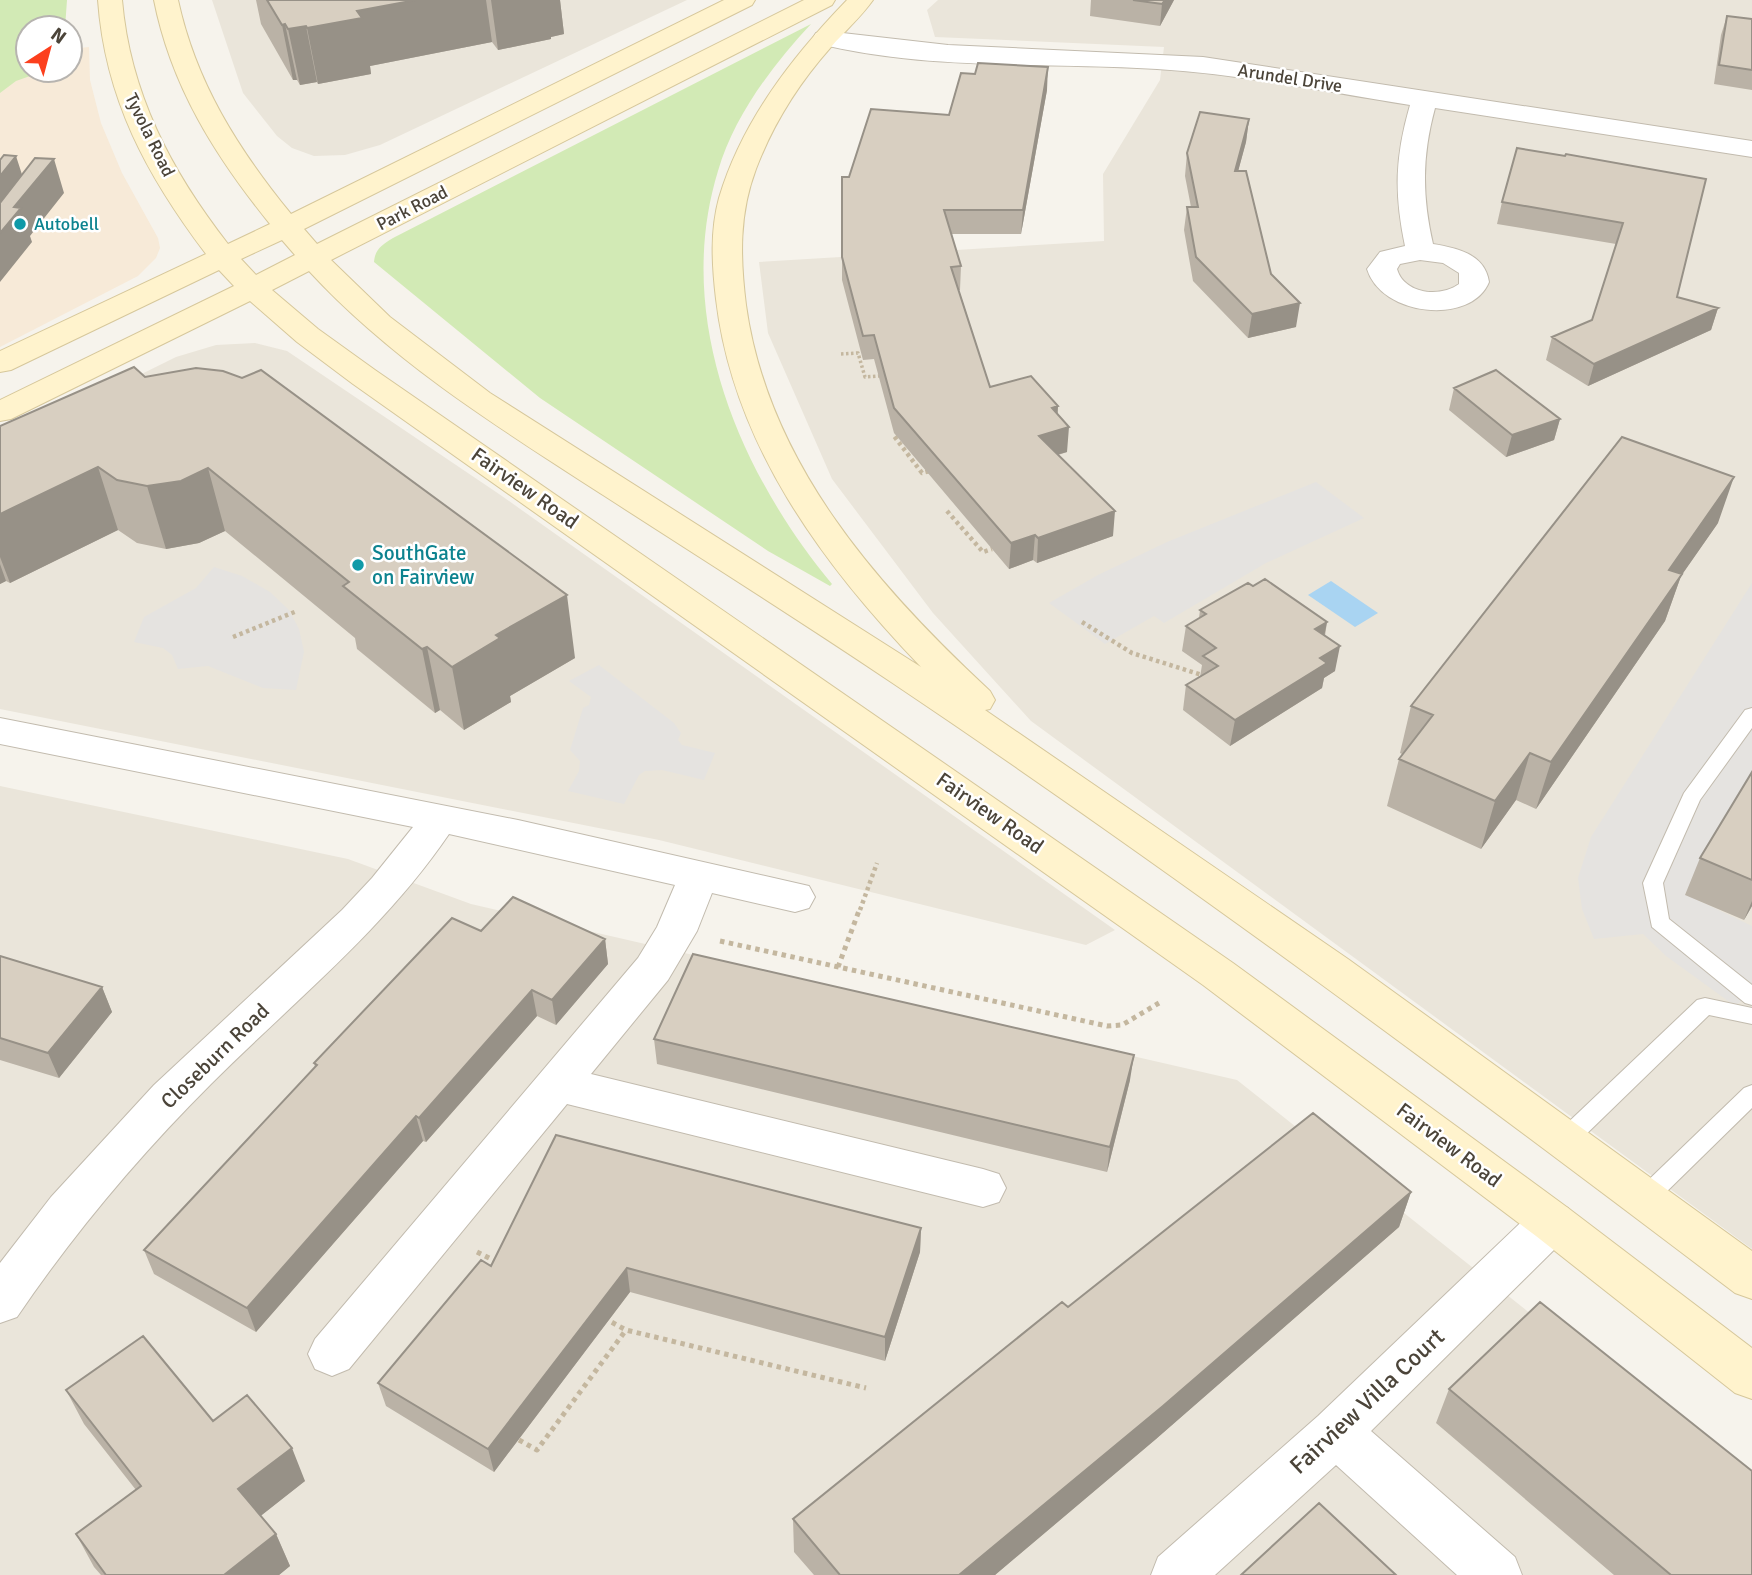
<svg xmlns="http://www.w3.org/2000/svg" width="1752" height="1575" font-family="Signika,sans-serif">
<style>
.residential{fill:#eae5da}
.commercial{fill:#f7ead8}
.green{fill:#d2eab5}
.parking{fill:#e5e3e0}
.water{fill:#a9d4f2}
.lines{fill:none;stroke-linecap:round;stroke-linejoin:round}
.service-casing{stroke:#c2bbae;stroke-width:2}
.minor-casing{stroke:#c2bbae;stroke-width:2}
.secondary-casing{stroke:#d6c79b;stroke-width:2}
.path-far2{stroke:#c4b79f;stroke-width:3.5;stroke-dasharray:2.5 2.5;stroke-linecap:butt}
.path-far1{stroke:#c4b79f;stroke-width:4.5;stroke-dasharray:3.5 3.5;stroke-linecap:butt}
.path{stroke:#c4b79f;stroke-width:5;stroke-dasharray:4.5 4.5;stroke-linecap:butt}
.service{fill:#fff;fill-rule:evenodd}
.minor{fill:#fff;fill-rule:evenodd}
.secondary{fill:#fff3cd;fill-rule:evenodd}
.wall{fill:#bab2a6}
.shaded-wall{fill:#979187}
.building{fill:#d8cfc1;stroke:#979187;stroke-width:2}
.culture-dot{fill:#0f9aa8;stroke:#fff;stroke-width:2.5}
.labels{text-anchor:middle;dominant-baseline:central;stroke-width:5;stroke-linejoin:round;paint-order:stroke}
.far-street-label{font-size:18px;fill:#4b4439;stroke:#fff}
.far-culture-label{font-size:18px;fill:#0d838f;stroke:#fff;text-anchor:start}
.street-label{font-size:21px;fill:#4b4439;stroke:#fff}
.culture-label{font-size:21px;fill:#0d838f;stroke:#fff;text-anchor:start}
.near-street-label{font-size:24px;fill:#4b4439;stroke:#fff}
</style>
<rect width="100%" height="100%" fill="#f6f3ec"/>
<path class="residential" d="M212,0H687L380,145L345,155L314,156L292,148L277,136L243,93Z
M938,0H1752V1249L1031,721L933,613L832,479L768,333L759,262L1104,241L1103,174L1160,80L1164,47L935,37L927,10Z
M255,343L287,351L499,494L1115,930L1086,945L659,840L0,709V444L176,357L216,345Z
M0,786L348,859L471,904L1237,1080L1752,1490V1575H0Z"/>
<path class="commercial" d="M89,47L90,80L101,123L122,173L158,238L160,248L156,258L138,276L0,347V58L28,70H70V49Z"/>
<path class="green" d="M0,0H67L65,28H28V70H47L16,81L0,93Z
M811,24C772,66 734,116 718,171C673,317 739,472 832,584L830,586L768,551L540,398L374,262C375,249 382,245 393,238Z"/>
<path class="parking" d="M1316,482L1364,518L1266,563L1164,623L1154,616L1105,644L1049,603L1098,575L1167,542Z
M214,567L242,576L270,592L289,610L299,629L304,652L296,690L263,688L208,666L178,669L172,655L163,648L134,642L144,617L196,588Z
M1752,583V784L1685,894L1752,926V993L1735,1006L1666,956L1643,934L1594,939L1582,909L1578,878L1591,837Z
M599,665L674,723L681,733L678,740L682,745L715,753L704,780L662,770L645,771L639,775L624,804L568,791L579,771L580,761L570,750L583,708L589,705L591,697L569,681Z"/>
<path class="water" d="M1331,581L1378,613L1355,627L1308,595Z"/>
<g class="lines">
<g class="service-casing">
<path id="service" d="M1752,708V728L1700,800L1663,883L1669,919L1752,985V1005L1745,1003L1652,927L1643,883L1684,793L1745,710Z
M1705,998L1752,1008V1024L1709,1015L1574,1146L1566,1148L1558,1146L1555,1139L1558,1132L1697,1000Z
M1752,1085V1108L1653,1205L1645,1208L1637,1205L1634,1198L1637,1191L1744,1088Z"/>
</g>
<g class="minor-casing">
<path id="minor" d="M825,31L948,45L1203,57L1752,141V157L1435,108C1422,156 1422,196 1433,244C1457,248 1485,254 1489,282C1471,326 1381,316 1367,269L1380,252L1405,246C1394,193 1395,157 1410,105C1326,92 1242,74 1157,69C1044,62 927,71 816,43L813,38L816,33ZM1420,260L1443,263L1459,273V284C1440,298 1404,294 1397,269L1400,264Z
M0,718L518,820L809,886L815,897L809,908L795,912L712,893L697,931L668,980L591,1074L983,1169L999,1174L1006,1188L999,1202L983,1207L567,1104L349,1369L332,1376L315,1369L308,1354L315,1339L638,958L657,927L675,885L449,834C383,931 293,1002 211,1084C139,1156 74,1233 17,1317L0,1323V1263L51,1197L154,1085L342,910L372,878L413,827L0,744Z
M1552,1202L1568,1208L1575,1222L1568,1236L1371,1431L1515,1557L1522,1575H1457L1336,1465L1215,1575H1151L1158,1557L1318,1416L1536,1208Z"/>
</g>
<g class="secondary-casing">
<path id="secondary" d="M98,0H122C130,93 171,171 228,244L270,224C215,156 171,86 154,0H178C196,83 238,149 291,214L724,0H755L752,5L304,229L317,244L804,0H835L832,5L331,260L390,317L490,393L921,667C822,564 733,444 716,299C712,265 710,231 719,198C742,121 792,57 847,0H873C861,17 844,32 831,47C799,83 773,124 756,169C739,214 740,257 746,305C768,463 877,586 990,691L995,700L990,709L985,710L1348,959L1752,1251V1299L1735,1293C1458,1083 1180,876 891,682C796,618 699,557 603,495C499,428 393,362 309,271L272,290L318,329L375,370L1233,963L1568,1208L1752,1348V1399L1735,1393L1536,1236L1203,985L353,384L297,342L250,301L11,419L0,421V400L234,286L219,270L11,370L0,372V351L206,254C147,176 105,99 98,0ZM282,240L295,255L256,275L241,259Z"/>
</g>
<path class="path-far2" d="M841,354L858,353L865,377L879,376"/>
<path class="path-far1" d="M900,435L894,436L922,473L930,471
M947,511L983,552L992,549
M1082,622L1132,653L1205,676
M233,637L297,611
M860,910L877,863"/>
<path class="path" d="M720,941L1107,1026L1122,1025L1159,1003
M838,967L860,908
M477,1252L497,1262
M604,1318L626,1330L866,1388
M519,1440L537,1450L626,1330"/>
<use href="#service" class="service"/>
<use href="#minor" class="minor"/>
<use href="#secondary" class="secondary"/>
</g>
<path class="wall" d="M256,0H560L564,34L551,37V39L498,50L492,42L370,66L371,74L318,84L317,82L300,85L297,80H293L261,24Z
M1091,0H1174L1160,26L1090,16Z
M1727,16L1752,19V90L1714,84L1721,35Z
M975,74L1047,90L1021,234H951L961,266L960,290H959L990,387L1058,415L1067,452L1058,455L1113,536L1037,563L1033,560L1009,569L894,433L874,359L863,360L842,280V177H849L949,115Z
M1249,119L1246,142L1238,171L1271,274L1296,327L1248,338L1193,281L1184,230L1187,207H1191L1185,176L1187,153Z
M1706,179L1677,297L1718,308L1711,330L1588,386L1546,360L1552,337L1592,320L1616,244L1497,224L1502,202Z
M145,377L575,658L510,696L511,702L464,730L440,710L435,713L357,649L355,638L225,531L199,543L166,549L137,543L118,530L10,583L6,581L0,584V426Z
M1454,388L1560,419L1554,440L1506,457L1449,410Z
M1718,523L1681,576L1665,621L1536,809L1516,800L1481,849L1387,806L1399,759L1402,754L1400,753L1411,706Z
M1253,586L1327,622L1325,636L1335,671L1324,678L1322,688L1230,746L1183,710L1186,685L1200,677L1202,665L1182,651L1186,626L1199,618L1200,610Z
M1752,772V906L1744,920L1685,895L1700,858Z
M481,931L605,939L608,964L556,1025L537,1016L426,1142L423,1141L256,1332L154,1274L144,1250L315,1067L314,1063Z
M0,956L102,987L112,1012L59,1078L0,1060Z
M654,1039L1130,1080L1107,1172L657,1064Z
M1411,1192L1399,1227L1156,1439L995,1575H814L794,1552L793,1519L1068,1307Z
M921,1228L920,1252L885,1361L630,1292L494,1472L386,1406L378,1383L491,1266Z
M1449,1389L1752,1575H1614L1436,1423Z
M66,1390L213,1421L305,1481L260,1516L276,1534L290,1566L279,1575H101L94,1567L76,1534L136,1490L84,1424Z"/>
<path class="shaded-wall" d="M416,0H486L492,42L370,66L371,74L318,84L307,28L357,11Z
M491,0H560L564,34L551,37V39L498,50Z
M1165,0H1174L1160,26L1162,4Z
M285,24L297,80H293L282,25Z
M306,26L317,82L300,85L288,29Z
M1048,67L1047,90L1021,234L1023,210Z
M1249,119L1246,142L1232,194L1235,171Z
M16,156L27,190L0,225V176Z
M54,159L64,193L30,236L32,242L0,282V233L14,207Z
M1300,303L1296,327L1248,338L1252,314Z
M1718,308L1711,330L1588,386L1594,364Z
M1058,406L1057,431L1052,408Z
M1560,419L1554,440L1506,457L1512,435Z
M1069,427L1067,452L1038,460L1039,436Z
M98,467L118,530L10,583L0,557V514Z
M208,468L225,531L199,543L166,549L147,486Z
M1734,477L1718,523L1681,576L1665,621L1536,809L1551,762L1669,570Z
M1115,511L1113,536L1037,563L1038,538Z
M1035,535L1033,560L1009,569L1011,543Z
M0,564L6,581L0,584Z
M567,595L575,658L510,696L511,702L464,730L452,667L496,635Z
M1327,622L1322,647L1315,629Z
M1340,646L1335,671L1324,678L1322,688L1230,746L1235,720L1320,658Z
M427,647L440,710L435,713L422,649Z
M1530,753L1516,800L1481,849L1495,801Z
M1752,901V906L1744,920Z
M605,939L608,964L556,1025L552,1000Z
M102,987L112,1012L59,1078L48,1053Z
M532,990L537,1016L426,1142L419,1118Z
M1134,1055L1130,1080L1107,1172L1110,1147Z
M416,1116L423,1141L256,1332L247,1308Z
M1411,1192L1399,1227L1156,1439L995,1575H959Z
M921,1228L920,1252L885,1361V1337Z
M627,1268L630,1292L494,1472L488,1449Z
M292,1448L305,1481L253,1522L238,1489Z
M276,1534L290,1566L279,1575H224Z"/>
<path class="building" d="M267,0H416L357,11L362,18L307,28L306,26L288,29L285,24L282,25Z
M1133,0H1165L1162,4Z
M1727,16L1752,19V70L1719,65Z
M978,63L1048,67L1023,210H944L961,266L951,267L990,387L1031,376L1058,406L1052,408L1069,427L1039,436L1115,511L1038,538L1035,535L1011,543L894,408L874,335L863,336L842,257V177H849L871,109L949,115L961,73L975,74Z
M1200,112L1249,119L1235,171H1246L1271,274L1300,303L1252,314L1196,257L1187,207H1198L1187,153Z
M1517,148L1565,156L1566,154L1706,179L1677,297L1718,308L1594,364L1552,337L1592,320L1623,223L1502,202Z
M4,155L16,156L0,176V160Z
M35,158L54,159L14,207L21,208L0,233V203Z
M134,367L145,377L196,368L223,371L242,378L261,370L567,595L496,635L500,638L452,667L427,647L422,649L343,586L349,582L208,468L181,481L147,486L117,480L98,467L0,514V426Z
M1496,370L1560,419L1512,435L1454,388Z
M1622,437L1734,477L1669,570L1682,574L1551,762L1530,753L1495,801L1399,759L1433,715L1411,706Z
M1265,579L1327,622L1315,629L1340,646L1320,658L1327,663L1235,720L1186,685L1218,666L1203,656L1216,648L1186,626L1206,614L1200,610L1248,583L1253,586Z
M1752,772V880L1700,858Z
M513,897L605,939L552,1000L532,990L419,1118L416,1116L247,1308L144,1250L317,1065L314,1063L452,918L481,931Z
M693,954L1134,1055L1110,1147L654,1039Z
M0,956L102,987L48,1053L0,1038Z
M1313,1113L1411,1192L1163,1406L959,1575H840L793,1519L1062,1302L1068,1307Z
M556,1135L921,1228L885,1337L627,1268L488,1449L378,1383L481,1260L491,1266Z
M1540,1302L1752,1471V1575H1671L1449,1389Z
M143,1336L213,1421L247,1395L292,1448L238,1489L276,1534L224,1575H106L76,1534L141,1486L66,1390Z
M1319,1503L1396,1575H1241Z"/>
<g class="culture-dot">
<circle cx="20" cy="224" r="7"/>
<circle cx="358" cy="565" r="7"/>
</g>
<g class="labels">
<g class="far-street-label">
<text transform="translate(1290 78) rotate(9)">Arundel Drive</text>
<text transform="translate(150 135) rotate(64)">Tyvola Road</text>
<text transform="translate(412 208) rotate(-27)">Park Road</text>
</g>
<g class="far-culture-label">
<text x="34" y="224">Autobell</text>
</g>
<g class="street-label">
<text transform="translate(525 488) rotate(35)">Fairview Road</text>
<text transform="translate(990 813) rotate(35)">Fairview Road</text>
<text transform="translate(215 1056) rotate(-44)">Closeburn Road</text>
<text transform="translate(1449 1145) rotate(37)">Fairview Road</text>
</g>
<g class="culture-label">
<text x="372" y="553">SouthGate<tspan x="372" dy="24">on Fairview</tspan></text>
</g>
<g class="near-street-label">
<text transform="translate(1367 1401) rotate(-43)">Fairview Villa Court</text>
</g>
</g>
<g transform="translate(49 49) rotate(36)"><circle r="33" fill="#ffffff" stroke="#b7b4b0" stroke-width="2"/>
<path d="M0-5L12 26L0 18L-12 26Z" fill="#fc3f1d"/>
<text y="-10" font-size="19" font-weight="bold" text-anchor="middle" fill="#4b4439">N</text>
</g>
</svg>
